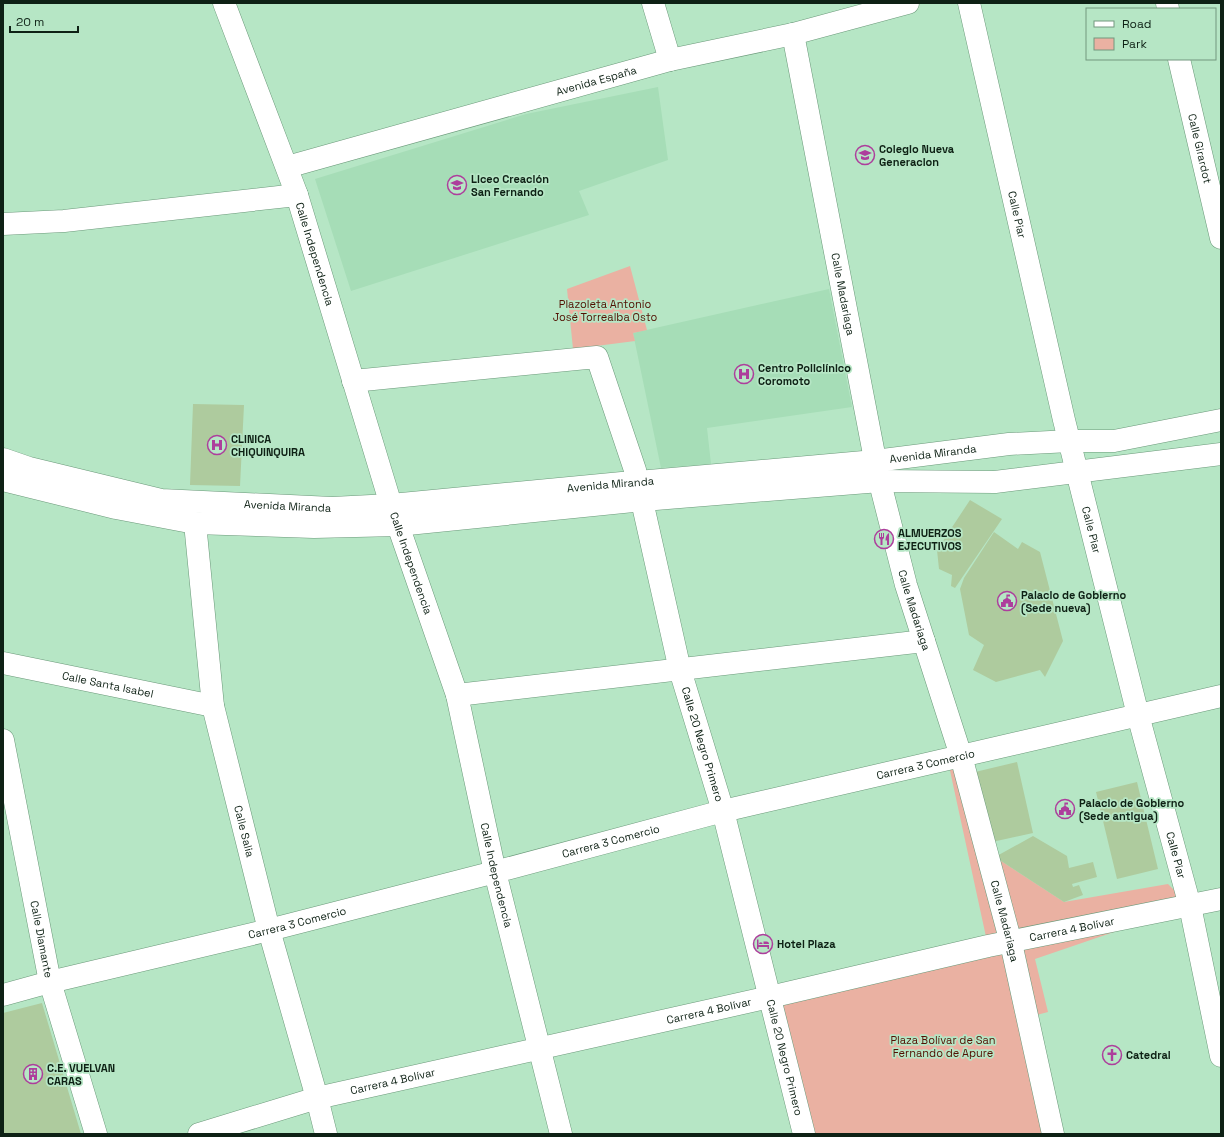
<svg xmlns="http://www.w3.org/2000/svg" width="1224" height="1137" font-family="'Space Grotesk',sans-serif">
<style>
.built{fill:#a6ddb7}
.green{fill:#eab1a2}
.building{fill:#aecb9e}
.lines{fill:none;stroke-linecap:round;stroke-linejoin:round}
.minor-casing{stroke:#6b997a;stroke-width:23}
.secondary-casing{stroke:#6b997a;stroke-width:23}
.minor{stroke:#fff;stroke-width:22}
.secondary{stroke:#fff;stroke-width:22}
.labels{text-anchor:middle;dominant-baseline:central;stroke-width:3.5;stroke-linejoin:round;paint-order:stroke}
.street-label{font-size:11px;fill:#0e2115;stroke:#b6e6c5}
.poi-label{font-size:11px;font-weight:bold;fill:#0e2115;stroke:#b6e6c5;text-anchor:start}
.park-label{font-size:11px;fill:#521002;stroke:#b6e6c5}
</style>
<rect width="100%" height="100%" fill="#b6e6c5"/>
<path class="built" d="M658,87L668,160L579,191L589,215L351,291L315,179L526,114Z
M829,289L852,407L707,428L711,464L661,468L633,333Z"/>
<path class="green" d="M630,266L647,330L633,333L635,341L573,349L567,289Z
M968,761L995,857L1064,902L1168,884L1190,906L1035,959L1048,1012L1029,1017L1053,1134H804L770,997L988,946L949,766Z"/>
<path class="building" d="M193,404L244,405L240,486L190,485Z
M970,500L1002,519L955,588L951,586L952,575L939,569L937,550Z
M994,532L1018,549L1022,542L1040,552L1063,641L1045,677L1040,670L996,682L973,670L984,645L969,635L960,589L964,578Z
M1017,762L1033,833L992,842L975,772Z
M1137,782L1158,869L1117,879L1096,792Z
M1033,836L1067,856L1069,868L1093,862L1097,877L1072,884L1073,887L1079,885L1083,895L1064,902L995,857Z
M42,1003L81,1134H3V1013Z"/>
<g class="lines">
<g class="minor-casing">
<g id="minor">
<path id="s1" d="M224,3L297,195L391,505L457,695L495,872L561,1134"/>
<path d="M653,3L670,60"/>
<path id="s2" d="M969,3L1064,420L1138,715L1190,906L1221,1056"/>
<path d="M1167,3L1168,9"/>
<path id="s3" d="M793,34L878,475L906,585L961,756L1011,943L1053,1134"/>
<path id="s4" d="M1179,59L1221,238"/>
<path id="s5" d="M287,167L670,60L793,34L908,3"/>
<path d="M3,224L64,221L297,195"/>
<path id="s6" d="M353,381L597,357L635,470L680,670L723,811L804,1134"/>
<path id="s7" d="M195,523L213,706L269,930L317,1098L326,1134"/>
<path id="s8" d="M3,663L213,706"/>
<path d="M457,695L924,641"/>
<path id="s9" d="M3,740L50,982L96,1134"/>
<path id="s10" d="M3,995L50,982L269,930L495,872L723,811L1221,696"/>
<path id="s11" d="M199,1134L317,1098L770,997L988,946L1221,899"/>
</g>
</g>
<g class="secondary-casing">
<g id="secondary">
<path id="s12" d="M3,459L29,468L161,500L332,508L391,505L622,483L638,482L875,461L1009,444L1070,441H1114L1221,420"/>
<path d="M3,480L116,508L195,523L314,527L398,525L643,500L880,481L995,482L1221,454"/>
</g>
</g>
<use href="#minor" class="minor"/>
<use href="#secondary" class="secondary"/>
</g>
<defs>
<g id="school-ring" transform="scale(1)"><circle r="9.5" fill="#b6e6c5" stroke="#ad3e9c" stroke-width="1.5"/><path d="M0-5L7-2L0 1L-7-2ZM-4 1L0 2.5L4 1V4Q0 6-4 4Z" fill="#ad3e9c"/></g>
<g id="hospital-ring" transform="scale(1)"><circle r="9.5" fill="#b6e6c5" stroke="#ad3e9c" stroke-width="1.5"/><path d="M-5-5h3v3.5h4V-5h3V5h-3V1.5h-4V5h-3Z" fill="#ad3e9c"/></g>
<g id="restaurant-ring" transform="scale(1)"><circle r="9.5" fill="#b6e6c5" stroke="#ad3e9c" stroke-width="1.5"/><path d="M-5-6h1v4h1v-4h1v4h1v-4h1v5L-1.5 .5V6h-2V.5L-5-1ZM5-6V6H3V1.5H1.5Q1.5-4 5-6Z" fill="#ad3e9c"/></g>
<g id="civic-ring" transform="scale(1)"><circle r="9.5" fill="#b6e6c5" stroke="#ad3e9c" stroke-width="1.5"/><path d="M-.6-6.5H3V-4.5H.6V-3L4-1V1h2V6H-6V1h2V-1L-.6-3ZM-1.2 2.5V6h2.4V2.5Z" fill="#ad3e9c"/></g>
<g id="hotel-ring" transform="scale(1)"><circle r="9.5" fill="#b6e6c5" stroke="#ad3e9c" stroke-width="1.5"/><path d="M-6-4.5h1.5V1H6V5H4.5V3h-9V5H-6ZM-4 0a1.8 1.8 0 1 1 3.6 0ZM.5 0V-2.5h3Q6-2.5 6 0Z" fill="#ad3e9c"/></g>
<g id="church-ring" transform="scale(1)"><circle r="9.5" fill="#b6e6c5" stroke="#ad3e9c" stroke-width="1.5"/><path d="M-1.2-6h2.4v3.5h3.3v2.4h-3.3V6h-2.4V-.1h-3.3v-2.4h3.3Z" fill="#ad3e9c"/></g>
<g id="building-ring" transform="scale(1)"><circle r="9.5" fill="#b6e6c5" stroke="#ad3e9c" stroke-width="1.5"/><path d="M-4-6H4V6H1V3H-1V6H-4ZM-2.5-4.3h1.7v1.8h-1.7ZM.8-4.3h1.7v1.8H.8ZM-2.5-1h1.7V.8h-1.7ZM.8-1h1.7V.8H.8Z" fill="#ad3e9c"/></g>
</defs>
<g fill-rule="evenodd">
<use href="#school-ring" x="865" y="155"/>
<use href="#school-ring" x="457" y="185"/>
<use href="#hospital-ring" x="744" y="374"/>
<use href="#hospital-ring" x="217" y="445"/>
<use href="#restaurant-ring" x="884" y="539"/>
<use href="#civic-ring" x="1007" y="601"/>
<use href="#civic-ring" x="1065" y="809"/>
<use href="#hotel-ring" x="763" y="944"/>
<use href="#church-ring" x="1112" y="1055"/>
<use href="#building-ring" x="33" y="1074"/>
</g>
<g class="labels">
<g class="street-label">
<text stroke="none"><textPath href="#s5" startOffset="321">Avenida España</textPath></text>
<text stroke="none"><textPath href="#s4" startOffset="92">Calle Girardot</textPath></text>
<text stroke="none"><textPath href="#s2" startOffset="217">Calle Piar</textPath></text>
<text stroke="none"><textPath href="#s1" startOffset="267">Calle Independencia</textPath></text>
<text stroke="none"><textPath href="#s3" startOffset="265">Calle Madariaga</textPath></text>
<text stroke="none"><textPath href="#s12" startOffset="938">Avenida Miranda</textPath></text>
<text stroke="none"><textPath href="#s12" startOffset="614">Avenida Miranda</textPath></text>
<text stroke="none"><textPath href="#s12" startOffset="290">Avenida Miranda</textPath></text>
<text stroke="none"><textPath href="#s2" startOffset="541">Calle Piar</textPath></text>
<text stroke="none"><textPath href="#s1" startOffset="591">Calle Independencia</textPath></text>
<text stroke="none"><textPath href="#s3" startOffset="589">Calle Madariaga</textPath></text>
<text stroke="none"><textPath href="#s8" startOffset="107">Calle Santa Isabel</textPath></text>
<text stroke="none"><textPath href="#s6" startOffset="647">Calle 20 Negro Primero</textPath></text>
<text stroke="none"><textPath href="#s10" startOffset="951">Carrera 3 Comercio</textPath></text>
<text stroke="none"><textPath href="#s7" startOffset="313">Calle Salia</textPath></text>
<text stroke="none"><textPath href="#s10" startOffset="627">Carrera 3 Comercio</textPath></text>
<text stroke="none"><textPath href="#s2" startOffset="877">Calle Piar</textPath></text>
<text stroke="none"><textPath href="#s1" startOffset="915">Calle Independencia</textPath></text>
<text stroke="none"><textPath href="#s3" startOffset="913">Calle Madariaga</textPath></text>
<text stroke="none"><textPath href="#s10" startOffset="303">Carrera 3 Comercio</textPath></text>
<text stroke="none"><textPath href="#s11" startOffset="897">Carrera 4 Bolívar</textPath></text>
<text stroke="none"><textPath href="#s9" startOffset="203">Calle Diamante</textPath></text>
<text stroke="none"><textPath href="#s11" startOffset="525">Carrera 4 Bolívar</textPath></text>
<text stroke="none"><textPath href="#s6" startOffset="971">Calle 20 Negro Primero</textPath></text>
<text stroke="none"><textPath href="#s11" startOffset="201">Carrera 4 Bolívar</textPath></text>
</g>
<g class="poi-label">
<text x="879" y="149">Colegio Nueva<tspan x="879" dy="13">Generacion</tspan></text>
<text x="471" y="179">Liceo Creación<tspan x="471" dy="13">San Fernando</tspan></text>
<text x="758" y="368">Centro Policlínico<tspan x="758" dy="13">Coromoto</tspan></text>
<text x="231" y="439">CLINICA<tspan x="231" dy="13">CHIQUINQUIRA</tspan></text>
<text x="898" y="533">ALMUERZOS<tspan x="898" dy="13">EJECUTIVOS</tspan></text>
<text x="1021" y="595">Palacio de Gobierno<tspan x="1021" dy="13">(Sede nueva)</tspan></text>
<text x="1079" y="803">Palacio de Gobierno<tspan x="1079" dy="13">(Sede antigua)</tspan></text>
<text x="777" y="944">Hotel Plaza</text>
<text x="1126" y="1055">Catedral</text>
<text x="47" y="1068">C.E. VUELVAN<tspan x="47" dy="13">CARAS</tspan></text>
</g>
<g class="park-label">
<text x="605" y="304">Plazoleta Antonio<tspan x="605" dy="13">José Torrealba Osto</tspan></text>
<text x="943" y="1040">Plaza Bolívar de San<tspan x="943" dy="13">Fernando de Apure</tspan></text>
</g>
</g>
<rect width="1224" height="1137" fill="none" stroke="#0e2115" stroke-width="8"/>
<rect x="1086" y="8" width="130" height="52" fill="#b6e6c5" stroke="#73977f"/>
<rect x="1094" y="21" width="20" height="6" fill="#ffffff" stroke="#73977f"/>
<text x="1122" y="28" font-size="12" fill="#0e2115">Road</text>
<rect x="1094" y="38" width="20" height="12" fill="#eab1a2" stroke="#73977f"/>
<text x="1122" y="48" font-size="12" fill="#0e2115">Park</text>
<path d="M10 26v6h68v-6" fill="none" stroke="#0e2115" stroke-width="2"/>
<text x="16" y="26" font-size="12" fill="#0e2115" stroke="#b6e6c5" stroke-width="3" paint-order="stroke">20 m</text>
</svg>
